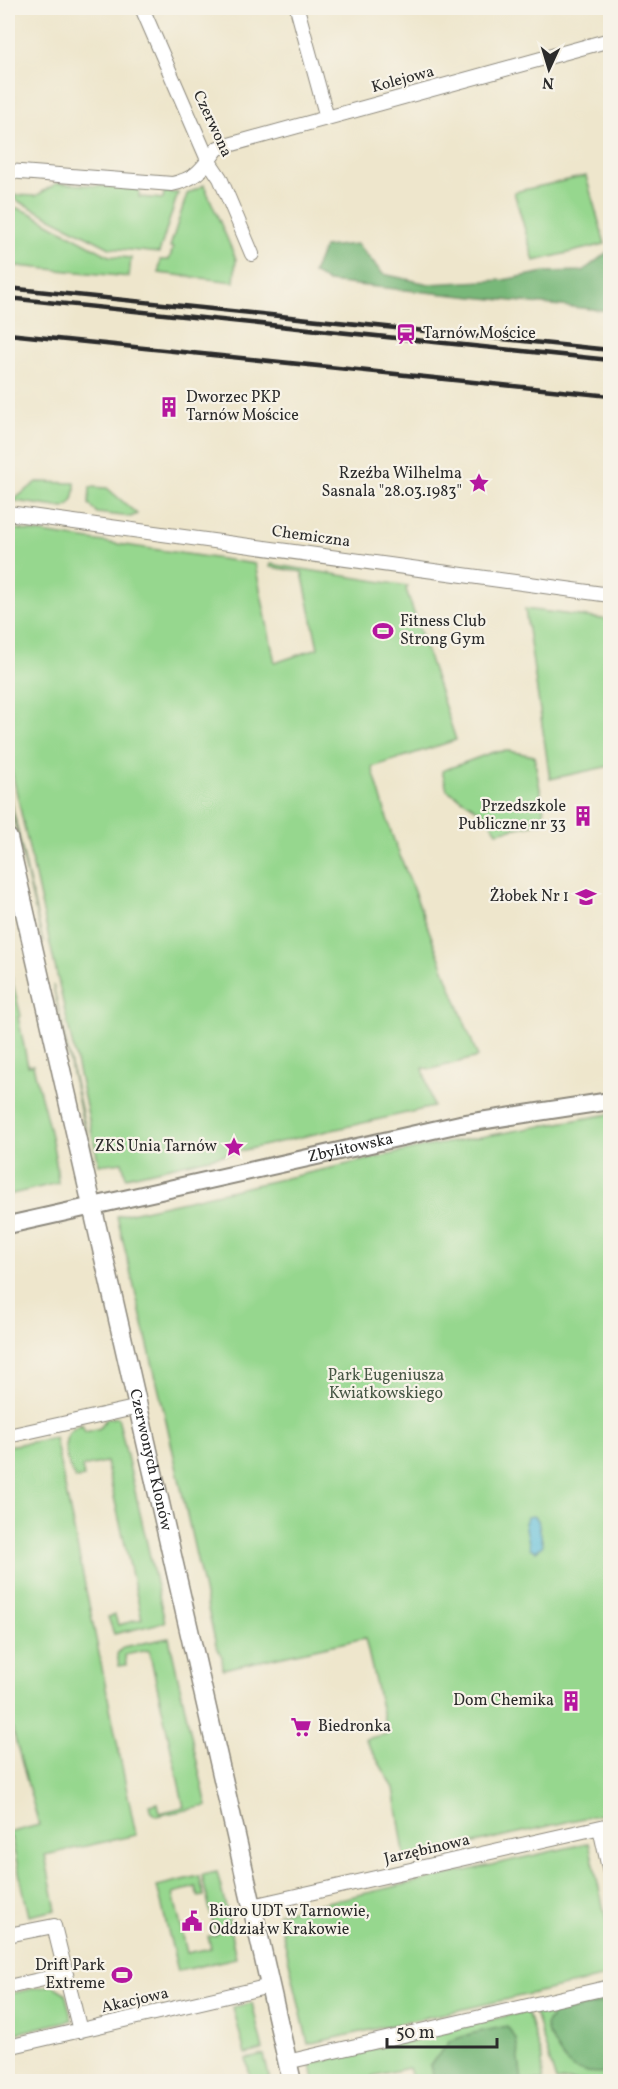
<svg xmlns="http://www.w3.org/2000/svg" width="618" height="2089" font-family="Vollkorn,serif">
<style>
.green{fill:#96d78e;stroke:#60815c;stroke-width:1.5}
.forest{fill:#78b879;stroke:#527252;stroke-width:1.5}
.water{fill:#5abdd9;stroke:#427482;stroke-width:1.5}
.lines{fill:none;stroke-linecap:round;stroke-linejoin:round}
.minor-casing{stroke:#8c887c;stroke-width:16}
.tertiary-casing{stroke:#8c887c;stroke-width:20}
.secondary-casing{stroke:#8c887c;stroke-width:21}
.minor{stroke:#fff;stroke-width:14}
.tertiary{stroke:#fff;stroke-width:16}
.secondary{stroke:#fff;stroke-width:18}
.rail{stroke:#2b2b2b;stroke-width:4.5}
.labels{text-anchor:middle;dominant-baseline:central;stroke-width:4.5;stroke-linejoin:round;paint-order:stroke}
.street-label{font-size:16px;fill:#2b2b2b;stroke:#f7f3e8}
.poi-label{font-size:16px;fill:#2b2b2b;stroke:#f7f3e8;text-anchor:end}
.park-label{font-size:16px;fill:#465644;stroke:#f7f3e8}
</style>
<rect width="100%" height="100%" fill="#f7f3e8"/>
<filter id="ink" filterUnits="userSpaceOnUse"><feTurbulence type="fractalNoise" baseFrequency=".0167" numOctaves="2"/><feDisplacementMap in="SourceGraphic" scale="12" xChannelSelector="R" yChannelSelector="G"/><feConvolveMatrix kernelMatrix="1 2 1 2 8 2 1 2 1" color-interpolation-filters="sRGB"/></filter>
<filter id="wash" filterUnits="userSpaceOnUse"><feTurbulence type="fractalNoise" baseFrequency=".008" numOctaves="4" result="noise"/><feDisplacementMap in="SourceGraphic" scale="24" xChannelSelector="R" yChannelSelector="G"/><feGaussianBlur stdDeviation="1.35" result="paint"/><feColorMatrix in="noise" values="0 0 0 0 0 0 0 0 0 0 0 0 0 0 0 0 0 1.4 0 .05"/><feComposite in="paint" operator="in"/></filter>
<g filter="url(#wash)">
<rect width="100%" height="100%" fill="#eee6cc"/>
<path class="green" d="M586,176L605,244L534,261L514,192Z
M57,183L139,189V197L163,199L164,192L178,193L159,253L110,248L14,199V195L36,196Z
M204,185L236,259L234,282L159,273L160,260H169L173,248L170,247L187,194Z
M8,208H17L30,213L109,256L131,258L129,277L8,265Z
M37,482L75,483C75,494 75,503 64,508L8,500V496L16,498Z
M90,487L107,488L137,514L131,517L97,513L89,504Z
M8,528L255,564L275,663L318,648L302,572L270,567L271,564L408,586L406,589L456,740L372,767L392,835L478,1057L432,1069L423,1068L433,1107L126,1177L122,1162L99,1165L8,754Z
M525,609L610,620V766L550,779Z
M509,751L534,756L546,822L497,832L484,813L447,790L442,771L493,752Z
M8,787L43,943L8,795Z
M8,965L21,1016L18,1017L28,1066L33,1065C42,1104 56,1144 58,1183L8,1195Z
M53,985L93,1162L90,1155Z
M610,1114V1812L405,1859L394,1788L365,1739L387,1734L365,1638L223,1669L222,1657L216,1645L165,1416L117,1216L424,1147Z
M118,1417L165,1622L114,1634L108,1617L115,1615L118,1625L142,1619L106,1462L82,1467L84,1477L76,1479C64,1460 57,1433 82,1424L85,1432L100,1428L106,1419Z
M55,1438L136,1835L45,1855L56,1910L29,1916L11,1837L8,1838V1833L39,1825L8,1713V1446Z
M169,1638L207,1806L156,1816L152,1813L150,1805L158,1803L160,1813L184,1807L149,1650L125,1655L126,1665L119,1666L117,1654L123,1647Z
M589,1843L610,1937V1976L308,2044L278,1913Z
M217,1872L230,1924L214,1928L202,1875Z
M199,1876L204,1896L199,1897L196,1887L173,1893L187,1953L211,1948L208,1937L216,1935L215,1932L230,1929L236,1958L178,1971L157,1886Z
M52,1985L65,1993L72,2020L8,2035V1994Z
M610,1992V2081H556L534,2010Z
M252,2003L263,2050L245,2054L233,2007Z
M527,2011L542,2059L543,2081H413L409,2068L372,2076L373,2081H314L311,2064L314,2063Z
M264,2055L270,2081H253L251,2080L246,2059Z"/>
<path class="forest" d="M357,244L383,274L429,284L503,280L545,272L583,271L610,250V311L328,282L313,273L324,247Z
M610,2001V2073C576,2072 570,2074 553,2042C549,2034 547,2035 546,2025L553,2014Z
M507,2026L516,2039L522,2081H435L430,2066C436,2055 444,2052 449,2041L474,2033Z"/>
<path class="water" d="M533,1516L538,1520L543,1545L536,1551L530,1548L525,1523L527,1517Z"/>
</g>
<g filter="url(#ink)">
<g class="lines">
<g class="minor-casing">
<path id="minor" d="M142,8L208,160L220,178L252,254
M297,8L327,118
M8,171L172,184C199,178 202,168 218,148L610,40
M8,513L610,595
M8,1436L139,1407
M600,1828L610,1873
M252,1906L610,1825
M8,1935L54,1926L80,2031
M8,1987L66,1974
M8,2047L270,1986
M287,2062L610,1987"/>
</g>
<g class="tertiary-casing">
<g id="tertiary">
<path id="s1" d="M8,1225L460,1124L610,1101"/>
</g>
</g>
<g class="secondary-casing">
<g id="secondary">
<path id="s2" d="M8,838C102,1252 198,1667 292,2082"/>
</g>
</g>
<use href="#minor" class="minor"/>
<use href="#tertiary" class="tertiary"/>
<use href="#secondary" class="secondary"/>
<path class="rail" d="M8,288L610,350
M8,298L610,360
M8,334L610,396"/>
</g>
</g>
<defs>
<g id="station-bare" transform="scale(1.62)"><path d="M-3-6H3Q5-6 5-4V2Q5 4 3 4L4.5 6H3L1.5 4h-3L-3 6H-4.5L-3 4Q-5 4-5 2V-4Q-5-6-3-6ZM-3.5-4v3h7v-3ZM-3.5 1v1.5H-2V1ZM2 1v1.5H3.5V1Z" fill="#b5179e" stroke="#f7f3e8" stroke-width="2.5" paint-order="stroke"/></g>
<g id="building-bare" transform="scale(1.62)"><path d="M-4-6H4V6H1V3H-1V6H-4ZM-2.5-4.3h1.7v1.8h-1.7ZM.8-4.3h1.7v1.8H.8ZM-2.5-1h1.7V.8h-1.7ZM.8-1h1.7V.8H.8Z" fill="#b5179e" stroke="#f7f3e8" stroke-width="2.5" paint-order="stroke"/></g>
<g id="sight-bare" transform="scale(1.62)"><path d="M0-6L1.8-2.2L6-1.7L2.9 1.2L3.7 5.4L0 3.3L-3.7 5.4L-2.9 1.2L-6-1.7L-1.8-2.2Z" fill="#b5179e" stroke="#f7f3e8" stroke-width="2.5" paint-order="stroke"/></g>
<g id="stadium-bare" transform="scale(1.62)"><path d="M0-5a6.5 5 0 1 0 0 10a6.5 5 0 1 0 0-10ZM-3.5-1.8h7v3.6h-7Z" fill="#b5179e" stroke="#f7f3e8" stroke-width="2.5" paint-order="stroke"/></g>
<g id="school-bare" transform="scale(1.62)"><path d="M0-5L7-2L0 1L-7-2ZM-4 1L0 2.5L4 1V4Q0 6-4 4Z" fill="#b5179e" stroke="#f7f3e8" stroke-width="2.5" paint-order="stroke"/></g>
<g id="supermarket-bare" transform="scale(1.62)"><path d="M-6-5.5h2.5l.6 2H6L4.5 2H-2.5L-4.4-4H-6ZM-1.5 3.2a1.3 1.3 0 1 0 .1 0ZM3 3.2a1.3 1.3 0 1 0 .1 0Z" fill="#b5179e" stroke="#f7f3e8" stroke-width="2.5" paint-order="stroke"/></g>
<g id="civic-bare" transform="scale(1.62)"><path d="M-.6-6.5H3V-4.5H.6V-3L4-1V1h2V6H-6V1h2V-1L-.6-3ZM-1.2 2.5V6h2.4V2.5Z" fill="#b5179e" stroke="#f7f3e8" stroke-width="2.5" paint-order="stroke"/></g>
</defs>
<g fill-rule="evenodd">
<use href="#station-bare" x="406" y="334"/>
<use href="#building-bare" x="169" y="407"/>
<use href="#sight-bare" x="479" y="483"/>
<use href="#stadium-bare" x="383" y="631"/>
<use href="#building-bare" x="583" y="816"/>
<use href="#school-bare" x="586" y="897"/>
<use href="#sight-bare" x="234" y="1147"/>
<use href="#building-bare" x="571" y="1701"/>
<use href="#supermarket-bare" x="301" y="1727"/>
<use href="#civic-bare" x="192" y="1921"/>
<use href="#stadium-bare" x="122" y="1975"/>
</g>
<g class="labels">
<g class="street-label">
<text transform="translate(403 80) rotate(-15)">Kolejowa</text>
<text transform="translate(212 124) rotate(65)">Czerwona</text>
<text transform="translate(311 537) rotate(8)">Chemiczna</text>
<text stroke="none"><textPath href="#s1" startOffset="351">Zbylitowska</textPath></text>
<text stroke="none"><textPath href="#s2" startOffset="638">Czerwonych Klonów</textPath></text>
<text transform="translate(427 1850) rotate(-13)">Jarzębinowa</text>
<text transform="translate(135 2001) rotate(-13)">Akacjowa</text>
</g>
<g class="poi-label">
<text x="423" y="334" text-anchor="start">Tarnów Mościce</text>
<text x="186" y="398" text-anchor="start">Dworzec PKP<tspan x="186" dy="18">Tarnów Mościce</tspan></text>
<text x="462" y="474">Rzeźba Wilhelma<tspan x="462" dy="18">Sasnala "28.03.1983"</tspan></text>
<text x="400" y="622" text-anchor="start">Fitness Club<tspan x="400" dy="18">Strong Gym</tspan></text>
<text x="566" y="807">Przedszkole<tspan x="566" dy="18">Publiczne nr 33</tspan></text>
<text x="569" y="897">Żłobek Nr 1</text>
<text x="217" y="1147">ZKS Unia Tarnów</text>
<text x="554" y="1701">Dom Chemika</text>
<text x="318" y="1727" text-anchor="start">Biedronka</text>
<text x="209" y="1912" text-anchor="start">Biuro UDT w Tarnowie,<tspan x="209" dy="18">Oddział w Krakowie</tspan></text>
<text x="105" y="1966">Drift Park<tspan x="105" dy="18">Extreme</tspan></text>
</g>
<g class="park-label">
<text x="386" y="1376">Park Eugeniusza<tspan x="386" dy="18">Kwiatkowskiego</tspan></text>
</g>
</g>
<rect width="618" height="2089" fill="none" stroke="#f7f3e8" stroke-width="30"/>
<g transform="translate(549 69) rotate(184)" stroke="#f7f3e8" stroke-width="4.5" paint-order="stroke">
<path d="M0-4.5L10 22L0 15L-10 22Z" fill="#2b2b2b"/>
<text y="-9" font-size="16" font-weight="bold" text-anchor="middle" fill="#2b2b2b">N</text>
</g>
<path d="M387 2038v9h110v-9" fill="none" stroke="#2b2b2b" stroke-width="3"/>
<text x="396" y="2038" font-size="18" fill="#2b2b2b" stroke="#f7f3e8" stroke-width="4.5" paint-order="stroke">50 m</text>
</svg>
